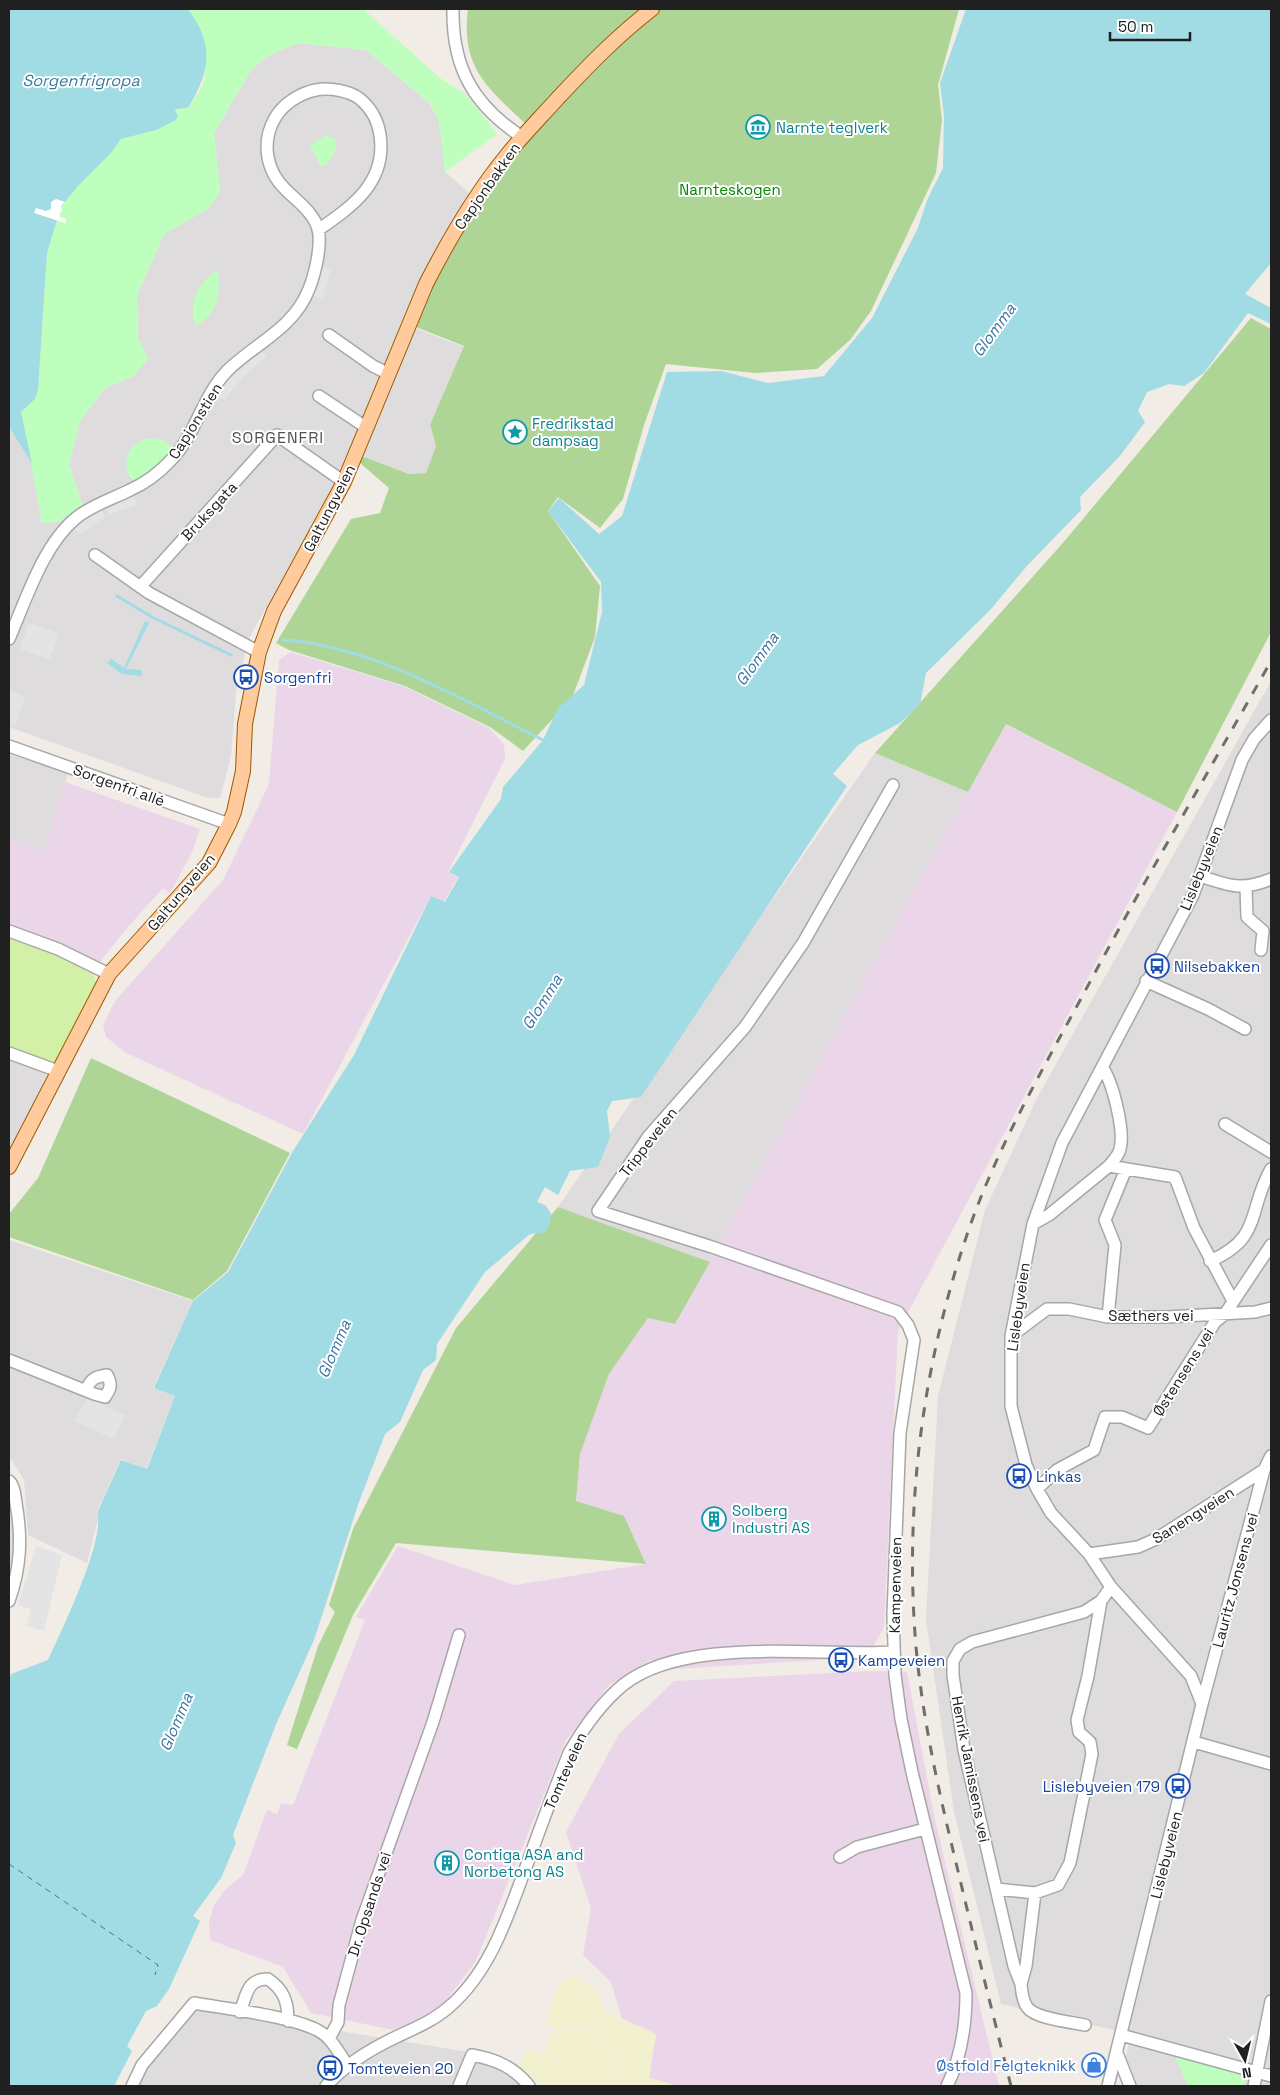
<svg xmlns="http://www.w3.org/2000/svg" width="1280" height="2095" font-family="'Space Grotesk',sans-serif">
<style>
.residential{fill:#dedcdd}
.industrial{fill:#ebd6e9}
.farmland{fill:#f2f1cf}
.grass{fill:#d2f0a6}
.forest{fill:#aed596}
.park{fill:#bfffbe}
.parking{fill:#e4e4e4}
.water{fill:#a1dbe3}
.pier{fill:#fff}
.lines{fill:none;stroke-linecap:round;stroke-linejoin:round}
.stream{stroke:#a1dbe3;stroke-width:3}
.ferry{stroke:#3a77a1;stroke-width:1;stroke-dasharray:6 5;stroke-linecap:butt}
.minor-casing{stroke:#a7a7a7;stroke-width:14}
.major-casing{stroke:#9b5900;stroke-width:16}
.minor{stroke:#fff;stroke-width:11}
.major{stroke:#ffcb9c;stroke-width:14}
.rail{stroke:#6e6e6e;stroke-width:3;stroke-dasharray:10 10;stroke-linecap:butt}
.labels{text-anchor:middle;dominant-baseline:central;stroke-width:4;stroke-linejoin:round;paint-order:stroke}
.culture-label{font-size:15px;fill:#0d838f;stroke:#fff;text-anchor:start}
.street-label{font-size:15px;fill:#202020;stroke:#fff}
.park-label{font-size:15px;fill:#038501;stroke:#fff}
.transit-label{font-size:15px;fill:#164399;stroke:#fff;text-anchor:start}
.shop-label{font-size:15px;fill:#366cbe;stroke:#fff;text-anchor:end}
.water-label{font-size:16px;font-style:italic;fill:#3a77a1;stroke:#fff}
.neighbourhood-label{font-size:16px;letter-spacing:1px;fill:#535353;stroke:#fff}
</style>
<rect width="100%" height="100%" fill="#f1ece5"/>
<path class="residential" d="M298,43L366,50L429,103L439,120L445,172L469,193L421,280L404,324L464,347L430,426L436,447L426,473L410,474L350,451L341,473L248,640L236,692L231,756L220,798H208L9,727V427L32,464L42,523L82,504L69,464L80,421L105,388L133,376L148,359L138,338L137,295L164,234L207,209L220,191L214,133L251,70L267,56Z
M1271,681V2086H1138L1126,2056L1131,2034L1001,2004L954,1812L926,1619L938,1396L985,1210L1037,1098Z
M875,753L968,792L710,1262L558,1207Z
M9,754L68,773L43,853L9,839Z
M9,1057L48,1072L9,1152Z
M9,1240L193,1301L153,1388L175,1396L146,1469L121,1459L96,1513L98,1519L87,1563L28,1535L24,1480L9,1456Z
M9,1470L16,1550L9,1590Z
M199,2008L505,2058L522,2086H127Z"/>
<path class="industrial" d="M290,652L403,686L489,728L504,744L505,759L448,872L458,877L444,902L431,896L303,1134L126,1053L106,1037L103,1025L115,1001L223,880L269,784L279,660Z
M1005,724L1177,812L898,1331L884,1627L868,1657L675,1669L650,1660L609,1685L566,1740L476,1961L444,2003L399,2031L311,2013L283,1967L210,1940L209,1923L213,1907L224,1891L243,1875L267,1810L277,1814L281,1803L293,1805L365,1620L356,1617L398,1546L515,1585L646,1564L624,1516L576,1501L580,1454L609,1374L648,1318L675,1324Z
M65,782L200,829L192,852L170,893L163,888L127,928L99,963L9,926V839L43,852Z
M872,1671L907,1672L935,1820L999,2086H679L649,2078L656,2034L622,2019L611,1982L583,1955L591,1908L566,1832L619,1734L674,1681Z"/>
<path class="farmland" d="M571,1976L600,1992L603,2010L656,2034L649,2078L679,2086H613L624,2053L612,2086H540L531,2075L518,2068L527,2049L545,2054L553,2029H594L610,2034L593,2027L560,2028L545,2024L558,1985Z"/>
<path class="grass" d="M9,936L61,956L93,972L97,985L57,1062L50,1064L9,1048Z"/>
<path class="forest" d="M468,9H959L938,85L942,120L936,173L871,311L850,340L817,369L755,373L666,364L644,425L623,499L600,528L558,497L548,511L600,586L595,637L572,698L523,751L490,727L405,686L289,650L276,643L351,519L380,513L389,488L360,463L362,456L409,474L426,473L436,446L430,425L464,346L416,327L443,263L480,198L532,130C491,90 460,71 468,9Z
M1251,318L1271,329V632L1177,812L1006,724L968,792L875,753L1062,544Z
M91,1058L290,1153L227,1271L193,1300L9,1237V1214L38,1178Z
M558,1207L710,1262L675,1324L648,1318L609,1374L580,1454L576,1501L624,1516L646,1564L396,1543L353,1615L297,1749L287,1745L318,1646L335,1612L329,1605L353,1529L456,1328Z"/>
<path class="park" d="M188,9H363L440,78L466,94L497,134L445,172L439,120L430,103L366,50L298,43L267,56L251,70L214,133L220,191L208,209L164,234L137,295L138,338L148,359L133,376L105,388L80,421L69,464L82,504L59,522L42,523L21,412L35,399L38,390L47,253L61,206L78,186L112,152L121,139L175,112L176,109L189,108C194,99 204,87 205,76C206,59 198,23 188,9Z
M326,135L335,140L336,150L327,164L321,167L310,146Z
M218,270C220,296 219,311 196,326C187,304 198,282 218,270Z
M152,438L165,441L171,447V450C165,462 146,480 132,480C118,462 131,440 152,438Z
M1173,2052L1243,2071L1246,2079L1244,2086H1188Z"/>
<path class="parking" d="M321,266L332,268L322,300L313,295Z
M261,348L267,356L244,376L224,400L215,395L232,373Z
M132,494L138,504L109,515L105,507Z
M101,509L105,517L80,534L73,528Z
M29,623L59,633L50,659L20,649Z
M10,691L25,697L15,726L9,724Z
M88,1398L125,1415L114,1439L74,1421Z
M36,1546L62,1555L44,1631L27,1626L31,1609L18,1605Z"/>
<path class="water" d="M9,9H188C215,45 210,72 188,108L176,109L175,112L178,115L176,120L156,130L121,139L112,152L78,186L61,207L47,253L38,390L35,399L21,412L32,464L9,427Z
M966,9H1271V263L1245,294L1271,308V324L1248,313L1204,373L1184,386L1169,384L1147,392L1138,411L1145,422L1120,456L1080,497L1081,510L1026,567L991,609L926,673L920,705L900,723L858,745L833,774L847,786L641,1097L612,1101L607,1111L610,1137L598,1167L570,1171L558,1195L545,1187L537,1202L545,1205L551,1213L550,1224L544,1233L530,1234L485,1272L437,1344L436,1360L423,1370L400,1422L385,1434L359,1502L314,1640L277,1722L233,1835L236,1843L221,1878L193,1916L200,1921L169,1989L157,2006L146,2011L127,2046L132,2051L114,2086H9V1680L11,1674L48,1660C61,1632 106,1539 97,1513L121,1460L147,1469L175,1396L154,1388L193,1301L228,1272L293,1151L354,1055L431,896L445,902L459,877L449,872L501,799L503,787L543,740L558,708L584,685L602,612L601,582L548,511L559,498L599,534L622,516L667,372L721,371L768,383L824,376L872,318L917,230L928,198L943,168L944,116L940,83Z
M145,621L149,623L126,669L141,670L142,676L122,674L107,663L111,659L124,668Z"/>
<path class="pier" d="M56,199L65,202L61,206L62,211L59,214L60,217L66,219L65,223L34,213L36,208L46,211L51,209V202Z"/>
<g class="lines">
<path class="stream" d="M117,596L152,617L231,655
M283,640C371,645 465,701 543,740"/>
<path class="ferry" d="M9,1864L158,1965L155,1975"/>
<g class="minor-casing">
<path id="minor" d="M453,9C452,67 473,105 522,137
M329,335L373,366L389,374
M319,396L367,428
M95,555L149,593L259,652
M140,587L277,435L344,482
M9,639C26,600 43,545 76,518C92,505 112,499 130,490C146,483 159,473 171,460C196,435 202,396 228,370C256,343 294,328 309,289C315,274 322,245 318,229C314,213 297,201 286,190C266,171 261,142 275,118C283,104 300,93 316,90C329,87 350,91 360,99C372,109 378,121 380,135C387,182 353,206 318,230
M9,746L229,824
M893,785L803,943L745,1027L648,1137L598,1211L712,1247L898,1312L908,1325L914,1340L900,1433L893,1615L895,1675L901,1719L912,1772L966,1993C966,2024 961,2058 947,2086
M1200,876C1229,886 1242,891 1271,879
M1246,888L1247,917L1263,931L1261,950
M9,931L58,949L109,974
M1146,981L1208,1009L1245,1029
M9,1053L58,1071
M1102,1067C1113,1082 1125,1132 1120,1149C1119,1155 1113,1161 1109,1166
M1225,1124L1271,1152
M1033,1224L1049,1215L1109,1166L1175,1177L1194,1228L1233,1301
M1210,1261C1263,1238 1247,1211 1271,1169
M1108,1317L1115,1245L1105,1220L1126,1169
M1011,1336L1047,1309H1069L1108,1317H1167L1255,1312L1271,1308
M9,1360L94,1394L105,1397C111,1388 112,1384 107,1375C94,1377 91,1379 86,1390
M9,1481C14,1485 15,1496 16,1503C22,1538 21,1567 9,1601
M1037,1489L1057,1470L1094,1450L1105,1417H1122L1148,1428L1215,1322L1225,1314L1271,1245
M1089,1554L1138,1547L1156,1539L1264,1470
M1202,1704L1264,1470L1271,1456
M1194,1742L1271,1764
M840,1857L857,1847L925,1829
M997,1889L1035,1893L1026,1966L1021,1984L1014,1966L964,1750L953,1675V1661L960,1649L972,1642L1084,1612L1101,1601L1111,1587
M1035,1893L1058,1885L1070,1863L1092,1754L1090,1742L1079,1732L1077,1720L1088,1676L1101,1601
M1021,1984C1022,1992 1022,2000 1027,2007C1035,2019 1071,2022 1085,2025
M240,2012C247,1994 247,1979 268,1979C284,1990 288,2002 288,2021
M1121,2035L1271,2076
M329,2039L338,2022L339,2005L362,1920L433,1722L459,1635
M1117,2053L1130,2086
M132,2086L142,2065L194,2003C227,2009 291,2016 319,2031C332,2038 340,2055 348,2066
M326,2086C344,2066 369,2050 394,2038C413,2029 433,2021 449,2007C493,1969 509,1911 529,1859C542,1823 555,1788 569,1753C584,1727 600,1704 623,1685C685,1635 818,1657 894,1652
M459,2086L472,2055C495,2059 514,2067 529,2086
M1108,2086L1202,1704L1191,1676L1111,1587L1089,1554L1051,1513L1037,1489L1026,1465L1011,1406V1336L1033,1224L1062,1143L1193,895L1242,760L1254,739L1271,720
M1254,2086L1271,2001"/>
</g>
<g class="major-casing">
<path id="major" d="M9,1167L109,974L209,863L229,824L234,812L243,771L245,724L259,652L274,611L344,482L426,284C449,239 475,194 507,155C523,135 541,117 558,98C588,66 617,36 652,9"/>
</g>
<use href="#minor" class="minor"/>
<use href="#major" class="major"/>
<path class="rail" d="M1011,2086C993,2015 975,1943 958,1871C940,1797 923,1723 916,1647C904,1504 923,1360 970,1226C999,1144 1043,1069 1084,993C1144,881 1209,771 1271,661"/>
</g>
<defs>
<g id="museum-ring" transform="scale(1.25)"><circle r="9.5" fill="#fff" stroke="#0f9aa8" stroke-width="1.5"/><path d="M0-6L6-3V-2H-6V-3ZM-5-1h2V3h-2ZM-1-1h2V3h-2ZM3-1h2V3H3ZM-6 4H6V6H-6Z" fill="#0f9aa8"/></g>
<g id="sight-ring" transform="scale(1.25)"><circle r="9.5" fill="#fff" stroke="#0f9aa8" stroke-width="1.5"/><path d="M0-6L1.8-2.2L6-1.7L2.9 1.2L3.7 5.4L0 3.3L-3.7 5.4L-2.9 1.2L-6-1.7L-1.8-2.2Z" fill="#0f9aa8"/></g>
<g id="bus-ring" transform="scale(1.25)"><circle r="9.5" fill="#fff" stroke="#1a4fb4" stroke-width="1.5"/><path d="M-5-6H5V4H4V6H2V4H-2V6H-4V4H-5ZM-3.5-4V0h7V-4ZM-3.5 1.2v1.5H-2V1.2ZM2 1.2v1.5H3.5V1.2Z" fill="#1a4fb4"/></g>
<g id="building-ring" transform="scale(1.25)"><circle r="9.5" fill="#fff" stroke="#0f9aa8" stroke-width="1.5"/><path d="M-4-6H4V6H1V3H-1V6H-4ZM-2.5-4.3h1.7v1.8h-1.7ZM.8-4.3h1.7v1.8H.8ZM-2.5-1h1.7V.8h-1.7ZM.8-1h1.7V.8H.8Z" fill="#0f9aa8"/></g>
<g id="shop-ring" transform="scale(1.25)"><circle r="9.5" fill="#fff" stroke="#3f7fe0" stroke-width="1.5"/><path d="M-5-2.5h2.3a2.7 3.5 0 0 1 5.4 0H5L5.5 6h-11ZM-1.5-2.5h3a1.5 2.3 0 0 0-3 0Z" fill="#3f7fe0"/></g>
</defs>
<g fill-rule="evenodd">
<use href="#museum-ring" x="758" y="127"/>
<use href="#sight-ring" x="515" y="432"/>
<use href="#bus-ring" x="246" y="677"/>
<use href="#bus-ring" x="1157" y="966"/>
<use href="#bus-ring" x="1019" y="1476"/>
<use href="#building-ring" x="714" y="1519"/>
<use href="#bus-ring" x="841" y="1660"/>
<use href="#bus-ring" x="1178" y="1786"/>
<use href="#building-ring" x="447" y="1863"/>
<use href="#shop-ring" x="1094" y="2065"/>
<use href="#bus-ring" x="330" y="2068"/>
</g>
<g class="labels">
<g class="culture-label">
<text x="776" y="127">Narnte teglverk</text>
<text x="532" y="423">Fredrikstad<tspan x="532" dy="17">dampsag</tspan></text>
<text x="732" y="1510">Solberg<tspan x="732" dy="17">Industri AS</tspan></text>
<text x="464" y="1854">Contiga ASA and<tspan x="464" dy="17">Norbetong AS</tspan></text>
</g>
<g class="street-label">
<text transform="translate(487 186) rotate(-55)">Capjonbakken</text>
<text transform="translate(195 421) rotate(-58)">Capjonstien</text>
<text transform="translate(329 508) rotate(-63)">Galtungveien</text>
<text transform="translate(209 511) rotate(-47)">Bruksgata</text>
<text transform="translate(119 785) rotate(20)">Sorgenfri allé</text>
<text transform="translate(1201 868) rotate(-68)">Lislebyveien</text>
<text transform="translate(181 892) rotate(-50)">Galtungveien</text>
<text transform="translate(648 1142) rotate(-52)">Trippeveien</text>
<text transform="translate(1018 1307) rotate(-82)">Lislebyveien</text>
<text x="1151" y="1315">Sæthers vei</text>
<text transform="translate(1183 1372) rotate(-58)">Østensens vei</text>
<text transform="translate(1193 1515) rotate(-32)">Sanengveien</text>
<text transform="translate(1235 1580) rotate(-75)">Lauritz Jonsens vei</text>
<text transform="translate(895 1585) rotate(-89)">Kampenveien</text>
<text transform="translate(971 1769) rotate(79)">Henrik Jamissens vei</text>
<text transform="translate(565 1771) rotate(-66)">Tomteveien</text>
<text transform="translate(1166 1855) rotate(-76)">Lislebyveien</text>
<text transform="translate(369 1904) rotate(-72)">Dr. Opsands vei</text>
</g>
<g class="park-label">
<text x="730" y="189">Narnteskogen</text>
</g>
<g class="transit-label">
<text x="264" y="677">Sorgenfri</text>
<text x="1174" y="966">Nilsebakken</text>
<text x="1036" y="1476">Linkas</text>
<text x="858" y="1660">Kampeveien</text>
<text x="1160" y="1786" text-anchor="end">Lislebyveien 179</text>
<text x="348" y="2068">Tomteveien 20</text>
</g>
<g class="shop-label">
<text x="1076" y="2065">Østfold Felgteknikk</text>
</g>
<g class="water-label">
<text x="81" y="80">Sorgenfrigropa</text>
<text transform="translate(994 330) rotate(-54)">Glomma</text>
<text transform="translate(757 659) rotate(-54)">Glomma</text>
<text transform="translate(542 1002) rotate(-58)">Glomma</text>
<text transform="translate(334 1349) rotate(-67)">Glomma</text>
<text transform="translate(176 1722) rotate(-67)">Glomma</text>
</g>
<g class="neighbourhood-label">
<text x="278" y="437">SORGENFRI</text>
</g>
</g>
<rect width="1280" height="2095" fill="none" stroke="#202020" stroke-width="20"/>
<g transform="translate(1245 2060) rotate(172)" stroke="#ffffff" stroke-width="4" paint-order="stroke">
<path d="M0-4L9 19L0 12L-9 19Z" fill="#202020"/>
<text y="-8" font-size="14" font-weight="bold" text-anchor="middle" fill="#202020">N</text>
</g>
<path d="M1110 32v8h80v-8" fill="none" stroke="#202020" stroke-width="2.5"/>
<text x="1118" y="32" font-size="15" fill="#202020" stroke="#ffffff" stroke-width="4" paint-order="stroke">50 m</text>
</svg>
